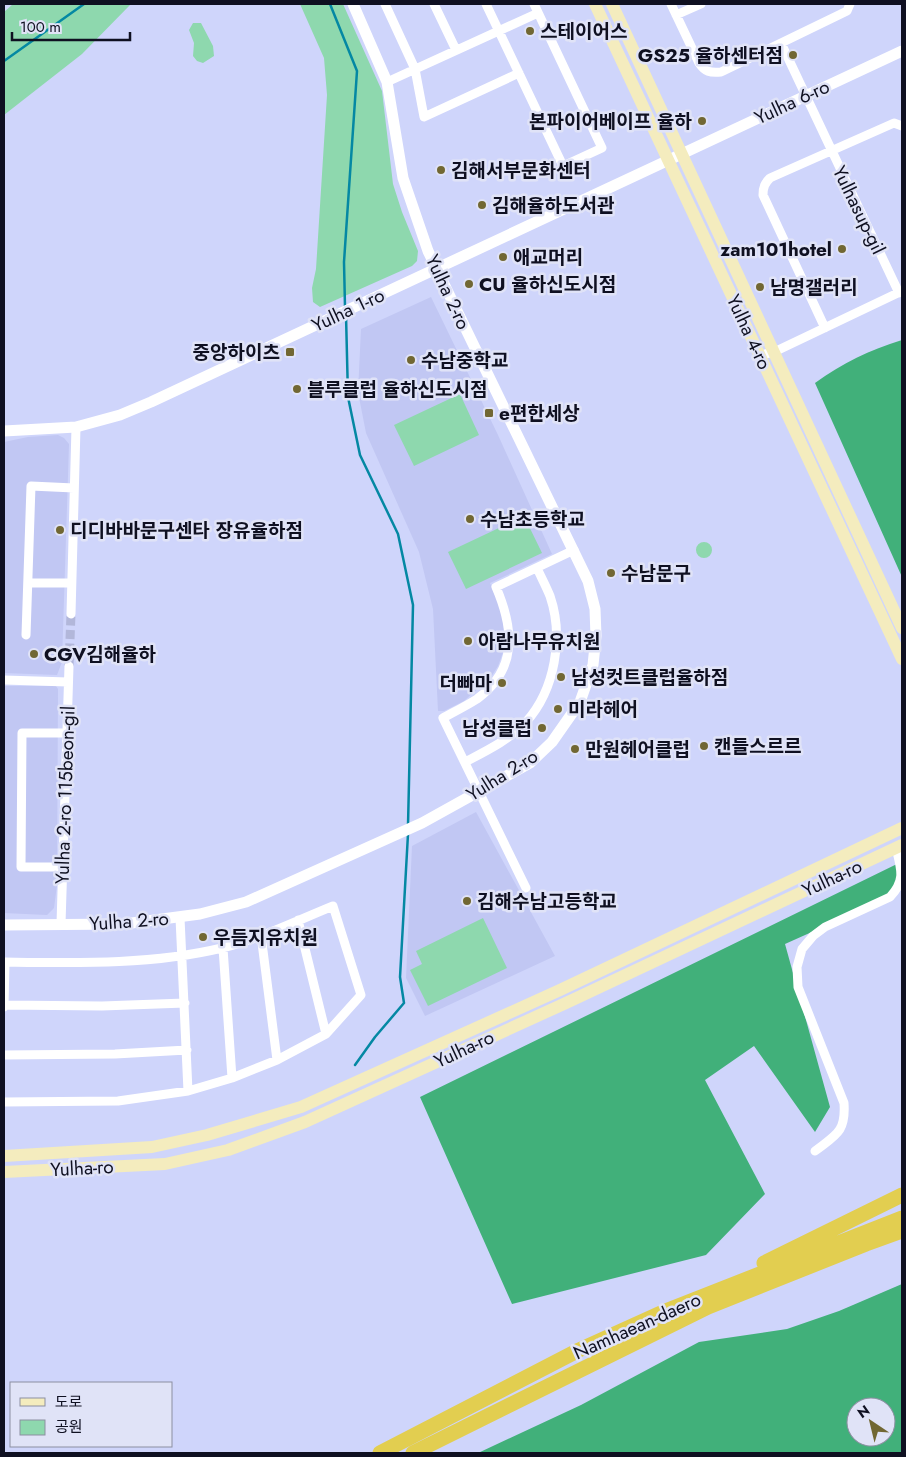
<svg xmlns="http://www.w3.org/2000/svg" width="906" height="1457" font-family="Jost,'Noto Sans KR',sans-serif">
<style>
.built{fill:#c1c7f3}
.green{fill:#8ed8ae}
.forest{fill:#41b07a;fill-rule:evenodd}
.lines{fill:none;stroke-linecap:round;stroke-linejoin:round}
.stream{stroke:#0488a3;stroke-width:2.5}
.minor-tunnel{stroke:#b2b7da;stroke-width:9;stroke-dasharray:9 4.5;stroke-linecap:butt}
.minor{stroke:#fff;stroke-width:9}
.tertiary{stroke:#fff;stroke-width:11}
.secondary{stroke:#f4ecbe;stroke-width:12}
.trunk{stroke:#e2ce50;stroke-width:15}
.poi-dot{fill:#716733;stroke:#e0e3f7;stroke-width:2}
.labels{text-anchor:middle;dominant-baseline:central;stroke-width:5;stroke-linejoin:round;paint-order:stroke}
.poi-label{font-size:19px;font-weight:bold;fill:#0f1021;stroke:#e0e3f7;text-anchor:start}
.street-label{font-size:19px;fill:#0f1021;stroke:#e0e3f7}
</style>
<rect width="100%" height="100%" fill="#cfd5fb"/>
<path class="built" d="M431,297L498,435L552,554L490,583L503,614L505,647L498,666L491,677L464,701L444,711H438L433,609L419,552L366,433L358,392L361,329Z
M58,435L64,438L69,444L62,662L57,675L4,673V442L28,437Z
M4,686H56L58,689L57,885L54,908L47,915L4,913Z
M476,812L555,956L425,1016L406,978L412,846Z"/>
<path class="green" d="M13,4H131L82,54L4,115V12Z
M300,4H343L382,91L393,184L402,212L418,251L417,261L412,266L320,307L313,302L312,288L316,269L327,95L324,58Z
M193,23H201L213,46L214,56L203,63L197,61L193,56L194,43L189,30Z
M460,394L479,435L414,466L394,425Z
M524,516L542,553L466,589L448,552Z
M696 550a8 8 0 1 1 16 0a8 8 0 1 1-16 0Z
M483,918L507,968L428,1006L410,970L422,964L416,951Z"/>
<path class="forest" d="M902,340V577L815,383C843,363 869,350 902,340Z
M899,863L902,875L890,897L785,944L830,1107L815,1132L754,1046L705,1080L765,1194L706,1255L512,1304L420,1097Z
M902,1284V1453H478L581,1405L699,1342L787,1329L839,1311ZM856,1407H886V1437H856Z"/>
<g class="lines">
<path class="stream" d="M330,4L357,71L344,262L345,307
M4,61L84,4
M346,315L348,397L360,455L398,534L413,605L408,826
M355,1065L375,1037L404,1003L400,977L408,834"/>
<path class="minor-tunnel" d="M69,666L71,614"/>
<path class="minor" d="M385,4L415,69L424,117L519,73
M434,4L456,50
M486,4L563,166L602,148L534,4
M671,4L699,63C705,72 710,73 721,72L847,11L850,4
M676,15L701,4
M781,43L899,293
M387,82L538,13
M825,328L763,195C763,187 765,183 770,178L894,123L902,126
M760,355L774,352L902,291
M28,583H71
M71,614L76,427
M26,635L31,486L74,488
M4,680L68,682
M465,762C486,751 509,740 526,722C555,690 564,637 550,596C546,586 541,577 537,568
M63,867H21L22,733H67
M526,888L443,718C454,712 466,706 477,699C518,669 514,629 496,587L574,550
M180,918L188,1091
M298,920L326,1034
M61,924L69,666
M261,935L277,1060
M223,948L232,1078
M4,1005L102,1006L185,1003
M4,1007L5,962C77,963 151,965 222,948C260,939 296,921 333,906L361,995L326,1034L277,1060L232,1078L188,1091L118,1101L4,1102
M4,1055L115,1054L187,1050
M815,1151C836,1135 846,1132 844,1103L798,987L797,967L802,949L813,936L825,927L890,897C906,880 901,869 896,848"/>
<path class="tertiary" d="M4,431L76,427L120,415L151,402L902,51
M4,925L124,924L200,914L246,902L422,823L530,763L552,742L580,702L593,665L596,636L595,609L588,581L428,251L403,178L387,82L353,4"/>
<path class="secondary" d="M595,4L902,659
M612,4L902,628
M4,1156L152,1147L207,1135L301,1107L560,990L902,828
M4,1172L165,1164L228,1150L305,1122L566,1003L902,845"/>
<path class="trunk" d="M764,1263L902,1195
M380,1453L579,1350L663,1312L902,1218
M413,1453L708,1307L866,1244L902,1231"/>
</g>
<g class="poi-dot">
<circle cx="530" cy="31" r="5"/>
<circle cx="793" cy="55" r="5"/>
<circle cx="702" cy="121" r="5"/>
<circle cx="441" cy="170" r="5"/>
<circle cx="482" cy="205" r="5"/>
<circle cx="842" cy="249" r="5"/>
<circle cx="503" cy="257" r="5"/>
<circle cx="469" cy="284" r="5"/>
<circle cx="760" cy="287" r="5"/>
<rect x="285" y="347" width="10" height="10" rx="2.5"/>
<circle cx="411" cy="360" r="5"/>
<circle cx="297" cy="389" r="5"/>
<rect x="484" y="408" width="10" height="10" rx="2.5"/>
<circle cx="470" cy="519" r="5"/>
<circle cx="60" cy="530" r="5"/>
<circle cx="611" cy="573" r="5"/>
<circle cx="468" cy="641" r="5"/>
<circle cx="34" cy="654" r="5"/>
<circle cx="561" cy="677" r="5"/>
<circle cx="502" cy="683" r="5"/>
<circle cx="558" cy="709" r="5"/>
<circle cx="542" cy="728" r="5"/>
<circle cx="704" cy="746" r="5"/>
<circle cx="575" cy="749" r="5"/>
<circle cx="467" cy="901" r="5"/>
<circle cx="203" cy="937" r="5"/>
</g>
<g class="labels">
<g class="poi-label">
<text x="540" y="31">스테이어스</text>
<text x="783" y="55" text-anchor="end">GS25 율하센터점</text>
<text x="692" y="121" text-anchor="end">본파이어베이프 율하</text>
<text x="451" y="170">김해서부문화센터</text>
<text x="492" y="205">김해율하도서관</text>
<text x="832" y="249" text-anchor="end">zam101hotel</text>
<text x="513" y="257">애교머리</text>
<text x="479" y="284">CU 율하신도시점</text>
<text x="770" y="287">남명갤러리</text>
<text x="280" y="352" text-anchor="end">중앙하이츠</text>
<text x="421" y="360">수남중학교</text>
<text x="307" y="389">블루클럽 율하신도시점</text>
<text x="499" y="413">e편한세상</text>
<text x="480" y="519">수남초등학교</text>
<text x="70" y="530">디디바바문구센타 장유율하점</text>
<text x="621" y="573">수남문구</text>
<text x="478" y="641">아람나무유치원</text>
<text x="44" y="654">CGV김해율하</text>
<text x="571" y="677">남성컷트클럽율하점</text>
<text x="492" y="683" text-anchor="end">더빠마</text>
<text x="568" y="709">미라헤어</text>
<text x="532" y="728" text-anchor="end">남성클럽</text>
<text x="714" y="746">캔들스르르</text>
<text x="585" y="749">만원헤어클럽</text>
<text x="477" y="901">김해수남고등학교</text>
<text x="213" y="937">우듬지유치원</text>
</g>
<g class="street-label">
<text transform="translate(792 102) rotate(-25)">Yulha 6-ro</text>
<text transform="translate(859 210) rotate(64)">Yulhasup-gil</text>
<text transform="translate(448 292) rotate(65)">Yulha 2-ro</text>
<text transform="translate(348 310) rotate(-25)">Yulha 1-ro</text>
<text transform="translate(749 332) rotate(65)">Yulha 4-ro</text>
<text transform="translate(502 775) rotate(-32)">Yulha 2-ro</text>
<text transform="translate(65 795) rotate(-88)">Yulha 2-ro 115beon-gil</text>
<text transform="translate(832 878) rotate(-25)">Yulha-ro</text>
<text transform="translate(129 921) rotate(-4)">Yulha 2-ro</text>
<text transform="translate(464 1049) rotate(-25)">Yulha-ro</text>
<text transform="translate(82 1168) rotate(-3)">Yulha-ro</text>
<text transform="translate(637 1326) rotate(-24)">Namhaean-daero</text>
</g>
</g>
<rect width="906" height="1457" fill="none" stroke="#0f1021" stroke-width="10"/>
<rect x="10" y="1382" width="162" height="65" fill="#e0e3f7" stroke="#8c8fa1"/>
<rect x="20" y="1398" width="25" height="8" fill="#f4ecbe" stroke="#8c8fa1"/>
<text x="55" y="1407" font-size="15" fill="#0f1021">도로</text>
<rect x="20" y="1420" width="25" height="15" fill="#8ed8ae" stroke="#8c8fa1"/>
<text x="55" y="1432" font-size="15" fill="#0f1021">공원</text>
<g transform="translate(871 1422) rotate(325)"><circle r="24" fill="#e0e3f7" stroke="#8c8fa1"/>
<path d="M0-4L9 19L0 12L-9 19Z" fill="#716733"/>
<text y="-8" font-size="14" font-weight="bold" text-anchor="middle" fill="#0f1021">N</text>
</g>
<path d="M12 32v8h118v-8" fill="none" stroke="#0f1021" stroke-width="2.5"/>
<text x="20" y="32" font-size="15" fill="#0f1021" stroke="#e0e3f7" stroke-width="4" paint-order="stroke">100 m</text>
</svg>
